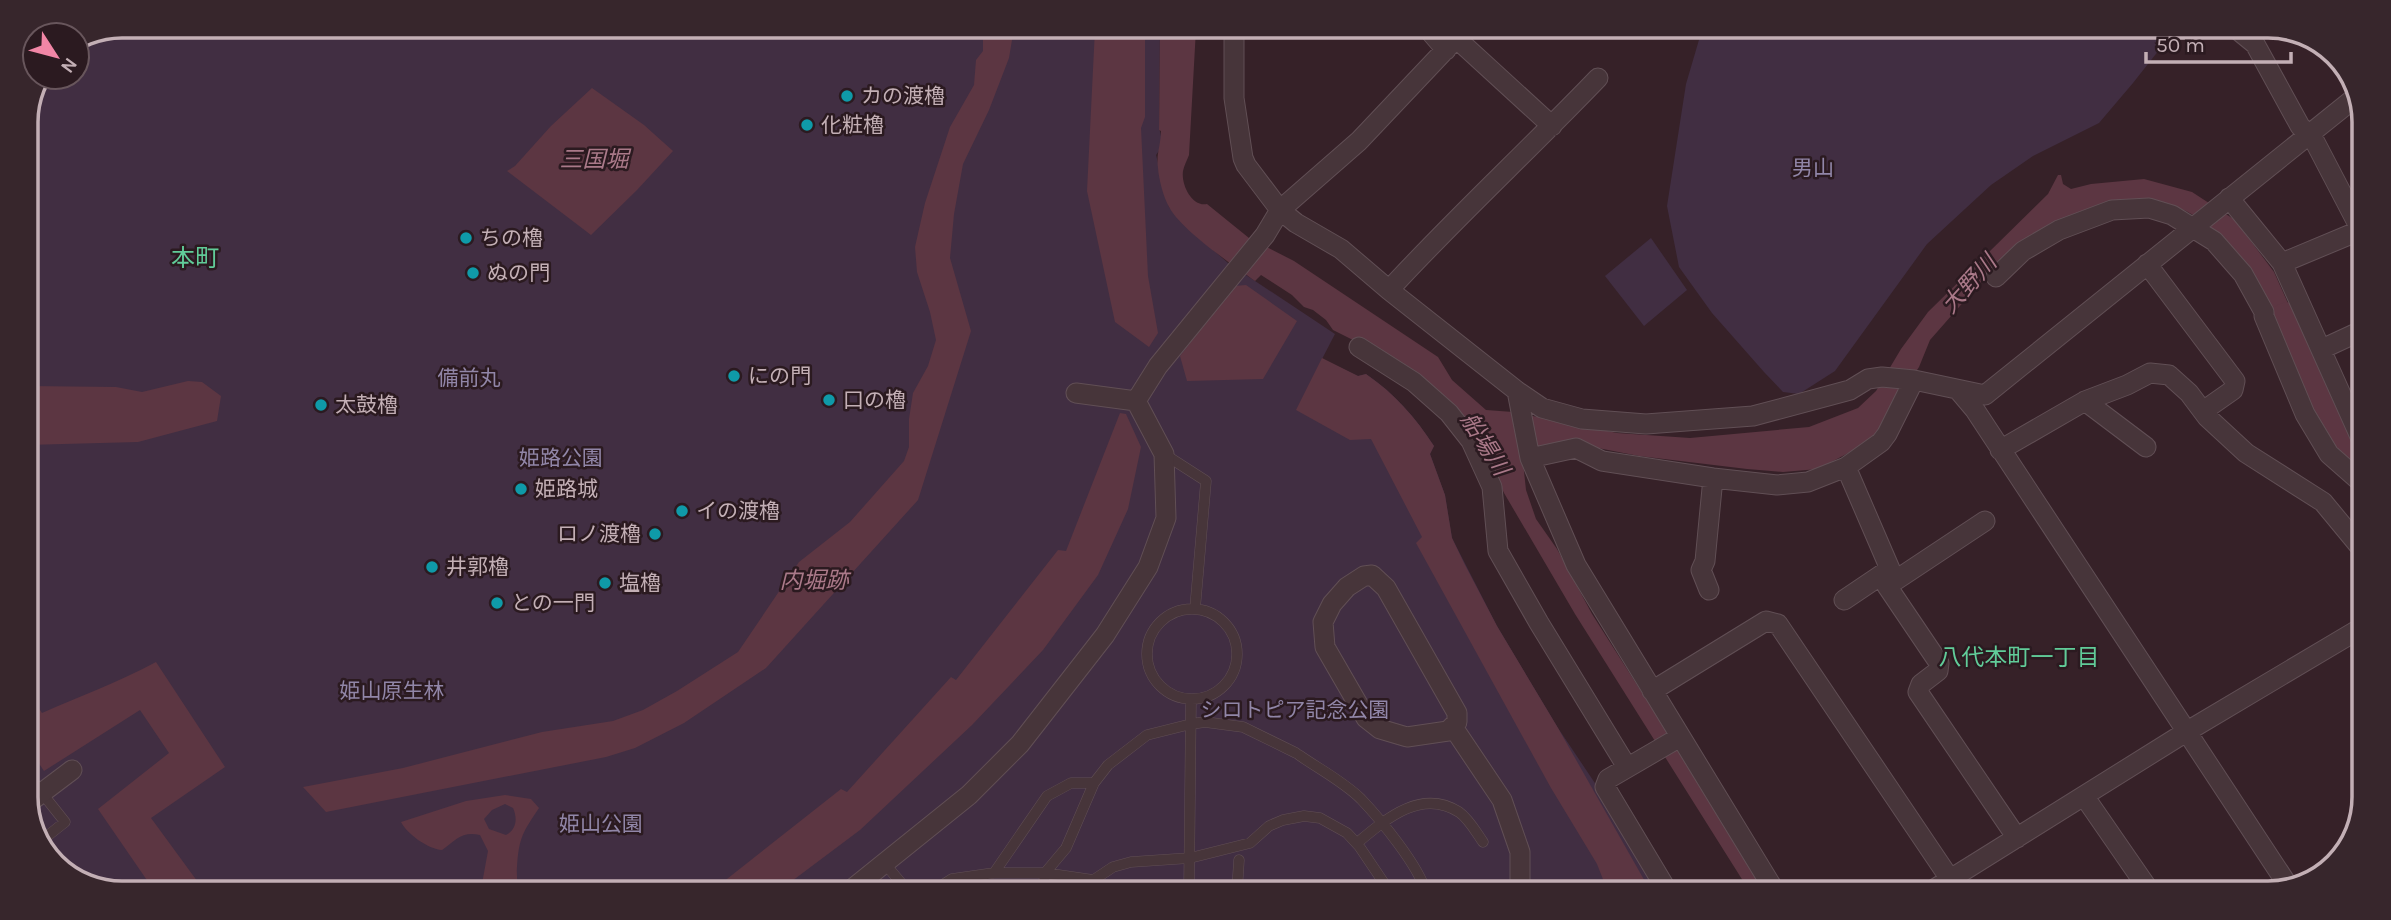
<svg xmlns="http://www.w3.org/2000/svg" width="2391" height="920" font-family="Karla,'Noto Sans JP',sans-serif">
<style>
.green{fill:#412e42}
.water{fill:#5c3642;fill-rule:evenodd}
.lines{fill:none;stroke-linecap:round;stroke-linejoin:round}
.river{stroke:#5c3642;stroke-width:35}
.service-casing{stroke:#614f55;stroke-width:11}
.minor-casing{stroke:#614f55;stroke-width:21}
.service{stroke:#47353a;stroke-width:10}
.minor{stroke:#47353a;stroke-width:19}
.culture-dot{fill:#0f9aa8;stroke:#2b1a20;stroke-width:2.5}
.labels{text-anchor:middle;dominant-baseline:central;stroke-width:5;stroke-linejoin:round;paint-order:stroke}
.poi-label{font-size:21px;fill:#c3afb5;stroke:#2b1a20;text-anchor:start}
.park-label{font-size:21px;fill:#9186a8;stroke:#2b1a20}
.water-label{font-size:23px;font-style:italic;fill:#aa7989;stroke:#2b1a20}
.neighbourhood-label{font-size:23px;fill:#61cc99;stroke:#2b1a20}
.quarter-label{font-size:24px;fill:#61cc99;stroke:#2b1a20}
.rim{fill:none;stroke:#c3afb5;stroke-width:3.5}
</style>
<rect width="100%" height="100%" fill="#362128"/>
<path class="green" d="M123,26L1160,29L1159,127L1163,145L1156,155L1169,207L1187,227L1228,263L1335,334L1322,359L1358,376L1366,374C1395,394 1415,417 1434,446L1430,454L1445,495L1452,538L1497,626L1558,728L1668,892L91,888L46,856L26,804V117L45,77H77V45Z
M1699,30L2174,31L2133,83L2099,123L2033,156L1991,185L1927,244L1835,371L1799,394L1783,392L1764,372L1712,313L1679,267L1667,206L1686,84L1701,33Z
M1651,238L1687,290L1644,326L1605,276Z"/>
<path class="water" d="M983,28H1014L1009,58L989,110L963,164L954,214L950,258L971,331L918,500L766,668L684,723L635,748L606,757L326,812L303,787L403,768L542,732L613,721L643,710L677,691L738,652L799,562L850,522L904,461L909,447V419L913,393L928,366L936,340L930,312L917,272L915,247L925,203L950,127L974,85L976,60L983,51Z
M1095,29H1145V117L1141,128L1148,276L1158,333L1149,347L1115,322L1087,191Z
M1160,29H1196L1189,155C1187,160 1184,166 1183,171C1181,185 1192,207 1207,204L1249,238L1294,261L1438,357L1452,380L1486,410L1513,412L1617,433L1690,438L1809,427L1858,408L1876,391L1901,349L1928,312L2048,194L2058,175H2061L2063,184L2071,189L2091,184L2144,179L2192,192L2235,220L2274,272L2312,357L2300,371C2271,310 2245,235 2177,207C2169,203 2159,203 2150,202L2003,257L1930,340L1919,367L1871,441L1818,469L1783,472L1747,469L1639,456L1567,442L1522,453L1526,490L1536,519L1557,549L1592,614L1769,893L1750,892L1575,614L1504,493L1485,451L1377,352L1333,330L1326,320L1313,310L1304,307L1292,295L1261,275L1255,281C1233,265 1179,229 1168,205C1163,195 1159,180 1158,168C1156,154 1161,144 1161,131L1159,130Z
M592,88L644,125L673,151L637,190L591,235L507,171L515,166L551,126Z
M1246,285L1297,321L1263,379L1187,381L1180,356L1234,286Z
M1322,358L1358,376L1366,374C1395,394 1415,417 1434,446L1430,454L1445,495L1452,538L1464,563L1497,626L1558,728L1651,892H1608L1597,864L1551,788L1416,543L1422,537L1371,439L1350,440L1296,410Z
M188,381L202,382L221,396L217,421L138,442L26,445V386L116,387L142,392Z
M1120,413L1126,414L1141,447L1128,509L1098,575L1043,650L972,725L860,830L780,890H713L841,789L847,792L951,677L956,680L1058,550L1066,551Z
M156,662L225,767L151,818L203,889H153L98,809L169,753L140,710L44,771L26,744V689L42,713C80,696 119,682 156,662Z
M505,795L531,799L539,808C523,832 519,837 517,867C516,875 519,882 515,890L481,889L488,851L480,835C462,831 456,840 442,850C428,849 407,834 401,822L466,801ZM505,804L513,808C518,819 516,830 506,835L489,829L484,819L492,810Z"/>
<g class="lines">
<path class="river" d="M2287,320C2305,364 2325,435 2362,464"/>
<g class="service-casing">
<path id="service" d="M1164,454L1206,481L1195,609
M1147 654a45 45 0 1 1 90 0a45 45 0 1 1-90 0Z
M1299,755C1319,769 1344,782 1361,799C1381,820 1418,865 1426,892
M26,773L65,822L41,841
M1357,843C1386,819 1421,788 1459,812C1469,819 1476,832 1483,842
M886,865L907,890
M994,873L1047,796L1071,783H1094L1108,765L1147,735L1191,724L1205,722L1243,727L1296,753
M933,891L952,879L994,873H1045L1093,880
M1043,891L1045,873L1066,848L1094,783
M1077,891L1113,867L1131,862L1190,858L1250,843L1269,826L1283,820L1304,816L1320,818L1347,833L1359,846L1390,892
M1189,891L1191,699
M1237,891L1239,860"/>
</g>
<g class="minor-casing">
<path id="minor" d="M1234,29V98L1243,158L1246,165L1280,210L1296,223L1341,249L1389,290L1517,391L1542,408L1582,419L1646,424L1753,416L1850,390L1868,379L1882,377L1914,380L1985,395L2357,96
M1428,29L1446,50
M2239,31L2255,44L2300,126L2315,142L2364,236
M1457,39L1552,126
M2229,198L2282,263L2362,441
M2282,263L2361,230
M2147,264L2235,381L2233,390L2203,411
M1996,277L2023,251L2059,230L2112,210L2149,208L2172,215L2214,241L2243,274L2264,312V316L2305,414L2329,454L2362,483
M1389,290C1456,217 1529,150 1598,78
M1359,347L1414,382L1449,413L1471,441L1492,487L1498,551L1539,623L1627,767
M2322,349L2363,330
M1517,391L1530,458L1576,565L1776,893
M1959,391L1975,410L2289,887
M1076,393L1136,401
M1136,401L1158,366L1265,235L1280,210L1359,141L1465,29
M2085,401L2146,447
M2000,450L2085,401L2127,385L2150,373L2169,375L2189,393L2207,417L2246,453L2323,502L2361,548
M1530,458L1576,448L1602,461L1713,478L1777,485L1808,482L1846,467L1881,442L1887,434L1914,380
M1846,467L1890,569L1887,586L1939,663L1938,671L1921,684L1918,692L2017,838
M1372,575L1386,588L1457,713V722L1448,731L1407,737L1380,729L1366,718L1325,647L1323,622L1332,604L1347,587L1364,576Z
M1887,586L1985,521
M1709,590L1701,570L1705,561L1713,478
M1844,600L1890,569
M1652,691L1766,621L1778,624L1950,879
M1453,727L1502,800L1520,852V892
M2084,796L2151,893
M27,804L72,770
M851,890L969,795L1020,744L1105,635L1148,567L1166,518L1164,454L1136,401
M1668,892L1605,787L1608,779L1680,737
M1928,893L2186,732L2361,628"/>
</g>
<use href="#service" class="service"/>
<use href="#minor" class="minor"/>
</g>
<g class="culture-dot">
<circle cx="847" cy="96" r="7"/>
<circle cx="807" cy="125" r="7"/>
<circle cx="466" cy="238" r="7"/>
<circle cx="473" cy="273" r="7"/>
<circle cx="734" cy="376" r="7"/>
<circle cx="829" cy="400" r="7"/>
<circle cx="321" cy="405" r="7"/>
<circle cx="521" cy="489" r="7"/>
<circle cx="682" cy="511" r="7"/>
<circle cx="655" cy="534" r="7"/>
<circle cx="432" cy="567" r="7"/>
<circle cx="605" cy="583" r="7"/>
<circle cx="497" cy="603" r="7"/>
</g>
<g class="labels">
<g class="poi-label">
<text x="861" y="96">カの渡櫓</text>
<text x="821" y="125">化粧櫓</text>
<text x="480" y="238">ちの櫓</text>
<text x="487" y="273">ぬの門</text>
<text x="748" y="376">にの門</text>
<text x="843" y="400">口の櫓</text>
<text x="335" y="405">太鼓櫓</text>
<text x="535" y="489">姫路城</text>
<text x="696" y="511">イの渡櫓</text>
<text x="641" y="534" text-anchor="end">ロノ渡櫓</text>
<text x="446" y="567">井郭櫓</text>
<text x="619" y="583">塩櫓</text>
<text x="511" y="603">との一門</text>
</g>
<g class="park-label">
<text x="1813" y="168">男山</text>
<text x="469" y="378">備前丸</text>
<text x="561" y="458">姫路公園</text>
<text x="392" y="691">姫山原生林</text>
<text x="1295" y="710">シロトピア記念公園</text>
<text x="601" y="824">姫山公園</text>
</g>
<g class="water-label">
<text x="594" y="159">三国堀</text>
<text transform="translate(1969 284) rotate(-48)">大野川</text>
<text transform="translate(1485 444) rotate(58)">船場川</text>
<text x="814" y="580">内堀跡</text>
</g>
<g class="neighbourhood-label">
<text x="2019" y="657">八代本町一丁目</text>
</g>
<g class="quarter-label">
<text x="195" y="258">本町</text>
</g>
</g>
<path d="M0 0H2391V920H0ZM122 38H2268A84 84 0 0 1 2352 122V797A84 84 0 0 1 2268 881H122A84 84 0 0 1 38 797V122A84 84 0 0 1 122 38Z" fill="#37262c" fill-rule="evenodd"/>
<path class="rim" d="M122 38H2268A84 84 0 0 1 2352 122V797A84 84 0 0 1 2268 881H122A84 84 0 0 1 38 797V122A84 84 0 0 1 122 38Z"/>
<g transform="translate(56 56) rotate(126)"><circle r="33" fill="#2b1a20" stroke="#68565c" stroke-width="2"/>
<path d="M0-5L12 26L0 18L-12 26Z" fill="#f186a6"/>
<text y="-10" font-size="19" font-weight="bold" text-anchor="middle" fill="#c3afb5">N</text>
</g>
<path d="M2146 52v10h145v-10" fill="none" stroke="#c3afb5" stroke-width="3.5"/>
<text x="2156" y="52" font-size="21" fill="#c3afb5" stroke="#2b1a20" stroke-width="5" paint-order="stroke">50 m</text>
</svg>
